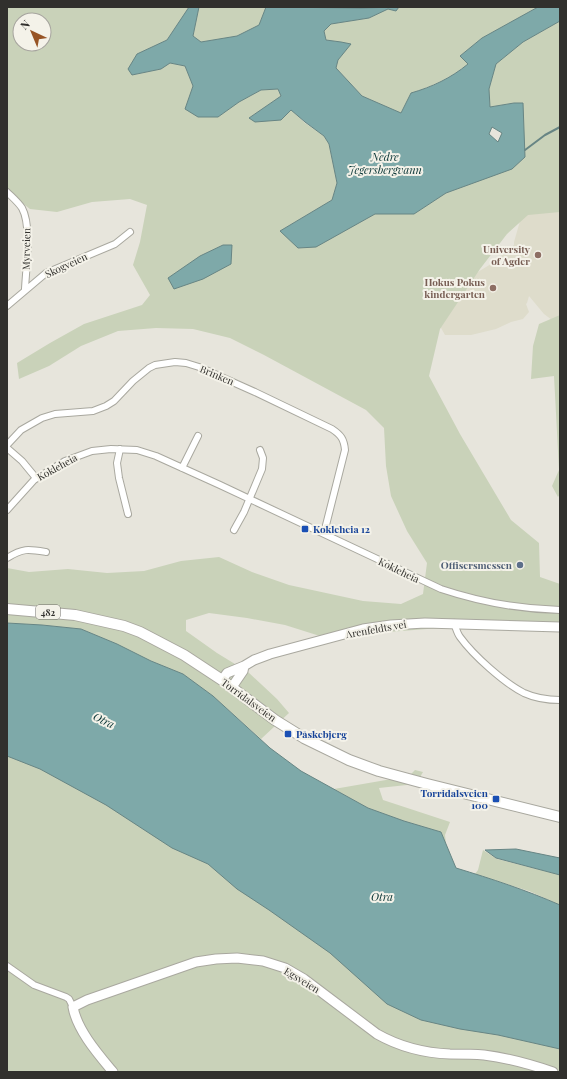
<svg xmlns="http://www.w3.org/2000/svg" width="567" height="1079" font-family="'Playfair Display',serif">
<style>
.built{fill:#dedccb}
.green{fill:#c9d2b9;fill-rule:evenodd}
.water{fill:#7ea9a9;stroke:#678584;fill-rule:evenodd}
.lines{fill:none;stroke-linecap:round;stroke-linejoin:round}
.stream{stroke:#678584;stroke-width:2}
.street-casing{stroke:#a9a89f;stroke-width:8}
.secondary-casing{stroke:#a9a89f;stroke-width:11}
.primary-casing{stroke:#a9a89f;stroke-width:12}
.street{stroke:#fff;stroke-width:6}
.secondary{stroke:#fff;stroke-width:9}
.primary{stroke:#fff;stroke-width:10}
.education-dot{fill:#8d6e63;stroke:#f4f2e9;stroke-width:1.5}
.transit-dot{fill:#1a4fb4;stroke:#f4f2e9;stroke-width:1.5}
.service-dot{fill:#5c6f8a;stroke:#f4f2e9;stroke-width:1.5}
.labels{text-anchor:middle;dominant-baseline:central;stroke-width:4;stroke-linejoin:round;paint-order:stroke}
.shield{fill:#f4f2e9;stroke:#6c6a65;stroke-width:1}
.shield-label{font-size:9px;font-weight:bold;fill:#31302d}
.street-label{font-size:10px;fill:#31302d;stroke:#f4f2e9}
.education-label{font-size:10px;font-weight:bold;fill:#785e54;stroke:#f4f2e9;text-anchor:end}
.transit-label{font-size:10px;font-weight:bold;fill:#164399;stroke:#f4f2e9;text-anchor:start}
.service-label{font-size:10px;font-weight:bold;fill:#4e5e75;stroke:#f4f2e9;text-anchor:end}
.water-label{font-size:11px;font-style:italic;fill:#063333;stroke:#f4f2e9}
</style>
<rect width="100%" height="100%" fill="#e7e5dc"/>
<path class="built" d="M560,204V326L544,314L529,296L527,303L526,304L529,312L523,319L511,322L496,329L471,335H445L436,319L463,281L491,264L514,245V242L524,207Z"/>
<path class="green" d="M7,7H189L167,40L137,54L133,75L161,69L170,63L185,66L193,86L186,109L218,117L239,102L261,90L278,89L281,96L249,118L291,110L305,123L324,136L329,144L337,183L332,200L280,231L349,227L375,214H414L446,193L473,183L523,104L514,103L490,107L489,89L496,64L523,42L560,21V212L528,215L507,234L480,269L440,329L429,376L460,434L511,520L539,543L540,577L560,584V626L440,628L323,637L285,625L247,618L209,613L186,620V631L217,653L248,672L277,699L289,713L261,739L213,696L183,674L151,661L117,644L81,629L42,625L7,623V568L29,572L68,569L107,573L144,571L181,561L219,557L252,572L289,585L363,601L401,604L423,594L427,563L407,531L391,496L386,466L384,428L366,410L264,355L230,338L193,329L156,328L118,331L81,346L49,366L19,379L17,363L50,343L84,324L142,305L150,295L133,265L140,242L147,205L130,199L92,202L57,212L30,209L7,191ZM20,20H44V44H20ZM211,251L174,289L200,256Z
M199,7H266L259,25L237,36L201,42L193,36Z
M399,7H538L482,38L460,56L468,64C451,77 432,87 411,93L401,113L362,96L336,68L341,42L326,40L324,31L331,24L369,18L388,9L396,11Z
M560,315V494L558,497L552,486L559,470L554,376L531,379L533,346L539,324Z
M7,724L560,1003V1072H7Z
M415,770L423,772L416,784L379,788L383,800L450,822L445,835L446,844L441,832L404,821L368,808L334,789L409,776Z
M483,850L497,859L560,875V905L529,891L475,874L478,870Z"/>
<path class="water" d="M189,7H199L193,36L201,42L237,36L259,25L266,7L361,8L399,7L396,11L388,9L369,18L331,24L324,31L326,40L341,42L351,44L338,60L336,68L362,96L401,113L411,93C432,87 451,78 468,64L460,56L482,38L538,7H560V21L523,42L496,64L489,89L490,107L514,103H523L525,157L512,169L446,193L414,214H375L316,247L298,248L280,231L332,200L337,183L329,144L324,136L305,122L291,110L281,120L255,122L249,118L281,96L278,89L261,90L239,102L218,117H198L185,109L193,86L185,66L170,63L161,69L132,75L128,69L137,54L167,40ZM492,127L502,133L498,142L489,134Z
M223,245H232L231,264L203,279L174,289L168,278L200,256Z
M7,623L42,625L81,629L117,644L151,661L183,674L213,696L270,748L301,771L368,808L404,821L441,832L456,868C492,879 526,890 560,905V1049L498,1035L460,1029L421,1020L387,1004L330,953L269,910L237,889L208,864L172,848L106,805L40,769L7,756Z
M516,849L560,858V875L496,858L485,850Z"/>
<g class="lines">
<path class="stream" d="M525,150L545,135L560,127"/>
<g class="street-casing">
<path id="street" d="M7,192C12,197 18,202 22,208C32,226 26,268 25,289
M7,306L46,273L115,244L130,232
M7,445L21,430L42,418L55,414L93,411L106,406L114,401L133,381L149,368L155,365L175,362L186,363L199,367L255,392L332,429C341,435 344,439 345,450L324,533
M7,448L22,461L36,478
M120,449L117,463L119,478L128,514
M182,468L198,436
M7,510L34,480L65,461L92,451L111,449L137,450L156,456L220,485L441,589C480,602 519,609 560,610
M234,530L244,512L262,469L263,458L260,450
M7,558C23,548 28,549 46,552
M454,623C456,628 457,633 460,637C473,655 504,683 524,693C535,698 547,700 560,700
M7,966L34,985L66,997L69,999L73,1007"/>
</g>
<g class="secondary-casing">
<path id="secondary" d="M222,680L227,673L244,666L254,660L270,654L363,629L391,625L425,623L560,627
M232,687L243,671L244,666
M113,1072C98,1054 77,1030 73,1007L87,1000L196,962L216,959L237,958L263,961L285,968L304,979L377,1034C400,1047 424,1053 450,1054C462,1054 473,1054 484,1055C508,1058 530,1064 553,1072"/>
</g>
<g class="primary-casing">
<path id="primary" d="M7,609L75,615L124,626L140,632L184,655L222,680L275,720L304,738L349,760L379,771L427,784L560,817"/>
</g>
<use href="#street" class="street"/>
<use href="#secondary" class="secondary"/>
<use href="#primary" class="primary"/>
</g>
<g class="education-dot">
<circle cx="538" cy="255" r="4"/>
<circle cx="493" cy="288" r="4"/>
</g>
<g class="transit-dot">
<rect x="301" y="525" width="8" height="8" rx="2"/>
<rect x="284" y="730" width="8" height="8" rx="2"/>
<rect x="492" y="795" width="8" height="8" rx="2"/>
</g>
<circle class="service-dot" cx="520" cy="565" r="4"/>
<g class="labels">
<rect class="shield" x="36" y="605" width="24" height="14" rx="3"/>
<g class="shield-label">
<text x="48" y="612">482</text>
</g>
<g class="street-label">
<text transform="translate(26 249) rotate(-89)">Myrveien</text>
<text transform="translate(66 265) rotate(-25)">Skogveien</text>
<text transform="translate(217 375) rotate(23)">Brinken</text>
<text transform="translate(57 467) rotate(-29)">Kokleheia</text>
<text transform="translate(399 570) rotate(26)">Kokleheia</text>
<text transform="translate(376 629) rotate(-10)">Arenfeldts vei</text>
<text transform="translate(249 700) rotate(36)">Torridalsveien</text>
<text transform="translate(302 980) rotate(31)">Egsveien</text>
</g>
<g class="education-label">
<text x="530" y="249">University<tspan x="530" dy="12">of Agder</tspan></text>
<text x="485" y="282">Hokus Pokus<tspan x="485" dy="12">kindergarten</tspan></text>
</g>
<g class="transit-label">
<text x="313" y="529">Kokleheia 12</text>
<text x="296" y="734">Påskebjerg</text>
<text x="488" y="793" text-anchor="end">Torridalsveien<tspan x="488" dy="12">100</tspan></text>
</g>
<g class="service-label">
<text x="512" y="565">Offisersmessen</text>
</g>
<g class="water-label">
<text x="385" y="156">Nedre<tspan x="385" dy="13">Jegersbergvann</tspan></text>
<text transform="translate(104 720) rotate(26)">Otra</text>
<text x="382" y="896">Otra</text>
</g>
</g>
<rect width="567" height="1079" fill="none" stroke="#31302d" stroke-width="16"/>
<g transform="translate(32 32) rotate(316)"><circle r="19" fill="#f4f2e9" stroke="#a6a49e"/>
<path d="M0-3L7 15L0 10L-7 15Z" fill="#975425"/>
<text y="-6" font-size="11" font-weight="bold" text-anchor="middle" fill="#31302d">N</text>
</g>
</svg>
